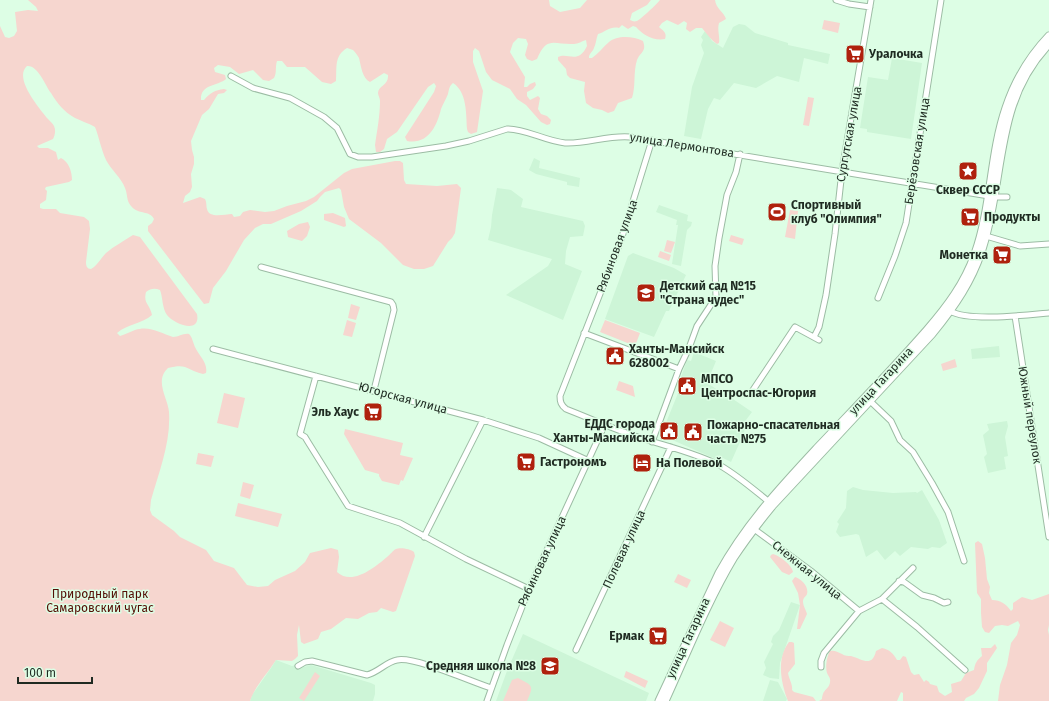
<svg xmlns="http://www.w3.org/2000/svg" width="1049" height="701" font-family="'Fira Sans',sans-serif">
<style>
.built{fill:#cdf5d7}
.green{fill:#f6d6cf}
.lines{fill:none;stroke-linecap:round;stroke-linejoin:round}
.minor-casing{stroke:#9cbca4;stroke-width:7}
.major-casing{stroke:#9cbca4;stroke-width:9}
.minor{stroke:#fff;stroke-width:5}
.major{stroke:#fff;stroke-width:7}
.labels{text-anchor:middle;dominant-baseline:central;stroke-width:3;stroke-linejoin:round;paint-order:stroke}
.poi-label{font-size:12px;font-weight:bold;fill:#1f2b22;stroke:#ddfee5;text-anchor:start}
.street-label{font-size:12px;fill:#1f2b22;stroke:#ddfee5}
.park-label{font-size:12px;fill:#540e05;stroke:#ddfee5}
</style>
<rect width="100%" height="100%" fill="#ddfee5"/>
<path class="built" d="M739,24L745,25L755,33L788,43V45L830,54L828,64L804,58L799,82L777,76L756,88L734,83L720,100L714,98L708,109L701,139L684,136L692,87L704,53L701,45L703,40L701,37L705,31L708,34L712,41L723,48L733,27Z
M892,58L922,63L911,139L867,132V129L860,128L868,77L888,80Z
M534,158L540,161L539,168L580,178L579,187L567,185V182L536,174L529,170Z
M497,188L511,190L523,199L521,207L583,221L585,226L583,236L570,237L566,251L565,264L582,271L563,320L506,295L548,266L552,259L488,240L491,227L492,215Z
M659,205L688,215L687,221L692,222L691,226L687,230L681,266L672,264L678,225H676L677,220L656,212Z
M633,253L674,268L686,275L669,311H666L654,337L605,319L628,256Z
M999,346L1000,357L972,359L971,349Z
M694,352L716,361L707,383L721,392L732,396L730,397L752,412L746,420L744,433L731,462L723,458L718,460L661,435L683,381L680,380L687,360L691,361Z
M1007,421L1008,426L1005,437L1008,456L1004,457L1006,469L988,473L984,457L987,454L983,435L989,430L987,424Z
M853,487L863,490L893,493L916,492L917,493L922,490L939,520L947,543L940,548L932,547L928,549L911,547L900,556L895,551L885,560L877,550L866,557L859,535L856,534L840,537L836,532L839,524L837,522L846,508L847,491Z
M791,602L800,605L780,663L779,679L770,678L763,675L766,668L764,662L773,644L771,642L773,636L779,630Z
M523,634L649,693L646,701H496L507,671Z
M276,660L292,666L296,665L300,668L311,665L371,683L375,685V694L373,701H250L252,695L271,668Z
M770,680L778,682L787,699L786,701H763Z"/>
<path class="green" d="M28,0H549L550,6L560,12L580,8L587,0H651L647,5L632,13L630,20C633,21 633,22 637,21C641,19 657,4 660,0H715C716,9 724,12 726,19L719,23C717,30 720,36 719,43L717,44C711,40 707,34 702,28H696L690,32L686,29L687,23L684,21L678,25L667,20L662,23L659,27C664,31 667,33 665,39C653,41 643,35 636,27L633,26L628,29L622,25L619,28C610,26 606,32 598,34C596,39 596,44 594,48C592,53 589,53 589,58H592C598,54 603,47 609,42C617,35 633,36 643,41C647,52 640,52 637,60C633,73 636,86 632,98L618,103L614,111L608,113L602,110L593,108L586,103L584,91L585,82L570,78L567,75L566,69L558,60V57C568,52 578,65 587,46L586,40C582,41 578,44 574,44C554,45 547,35 537,59L532,61L527,59L525,55L528,44L526,39L518,38L513,43L510,52L525,77L524,87H527L530,84L535,82L536,85L533,89L527,92V96L530,100L538,96L540,98L538,109L541,114L547,116L551,120L550,124L547,125L541,122L526,105L517,99L510,89L492,80L486,72L479,51L475,48L473,51V62L483,91L477,132L471,134L468,132L467,129C466,113 467,92 453,83C449,86 449,90 448,94C446,99 443,104 441,109C437,126 428,145 407,141L405,137L434,92L436,86L434,83L428,87L397,132L387,139L384,149L380,152H376L375,145C377,131 380,116 380,101C380,98 378,95 378,93C378,86 389,85 388,75L384,73L370,82C362,78 361,66 359,58C358,56 355,52 353,50L347,48C334,56 337,67 336,81L331,84L322,82L305,67H287L282,61H277C275,67 277,73 274,78L269,81L263,80L253,70L239,74L230,67L218,65L214,68L215,72L225,75L226,79C218,86 200,84 201,100H204C210,93 215,90 224,89L227,90L224,93L218,94L209,109L202,115L191,141L192,150L194,157V164L191,174L192,187L190,192L185,196L183,203L200,197L205,199C207,203 206,206 207,209C209,219 225,214 232,214L234,217L240,216L243,212L250,210L265,212L274,211L287,206L306,201L314,197L344,173L352,169L395,161H400L403,163L404,180L406,184L437,186L457,184L461,188L455,233L452,238L448,242L433,266L424,269H414L403,265L381,243L349,219L344,207L341,190L339,188L325,192L320,197L317,201L301,211L271,224H263L255,228L244,240L226,271L213,288L209,303L204,304L148,231V226L152,223L154,219C150,210 138,215 131,206C126,200 128,195 125,188C121,177 111,170 106,160C101,149 99,137 95,127C88,123 81,121 75,118C64,112 57,103 51,93C45,85 38,65 27,66C13,78 40,109 48,119C50,121 53,124 54,126C56,130 55,135 53,139L37,146L39,148H48L56,152L58,160L61,158C69,162 72,172 72,180L69,182L46,187L45,189L47,191L46,200L40,204V208L43,209H56L60,213L84,217L89,221L90,229L86,262C86,266 87,269 91,269C97,266 101,258 106,253C114,246 124,241 133,235L140,237L197,314C201,335 174,324 167,315C162,308 163,298 160,290C155,288 151,288 146,292C143,304 150,304 152,315C142,324 127,324 117,333L120,336C126,334 130,332 135,330C149,325 161,333 173,337C179,337 183,333 189,334C193,338 193,344 196,349C200,357 208,363 206,373L203,374C186,370 188,363 168,368C154,381 168,398 169,412C171,442 159,472 151,500L150,510L152,515L174,531L180,537L206,550L214,561L234,568L247,585L258,587L268,586L275,580L295,571L305,562L310,553L331,548L338,550L339,557L337,572C352,586 374,568 387,557C390,555 393,550 396,549C400,547 411,549 414,552L415,556L396,611L393,612L381,608L377,612L369,613L358,619L346,618L331,629L321,632L318,639L304,644L301,642L299,625L297,635L298,656L295,659L292,661L276,660C268,673 255,686 250,701H0V26L5,37L9,38L14,36L17,31L15,12L28,10L38,11L36,7Z
M824,20L840,23L838,33L822,29Z
M808,97L814,98L809,126L803,125Z
M790,210L798,211L795,239L785,237Z
M333,213L345,218L346,226L344,227L324,220V214Z
M308,222L310,227L307,236L302,241L288,237L287,231L299,224Z
M731,235L744,239L742,245L729,241Z
M667,240L675,242L671,253L664,251Z
M660,251L671,255L669,261L658,257Z
M351,304L360,307L356,320L348,318Z
M347,320L356,323L352,337L343,335Z
M605,320L640,333L635,346L600,332Z
M955,359L957,367L943,371L941,364Z
M619,381L633,386L635,397L616,390Z
M224,393L245,398L238,428L217,423Z
M345,429L403,443L400,455L413,458L403,481L401,480L399,485L382,481L379,476V474L365,470L344,434Z
M198,453L214,456L211,467L196,464Z
M243,482L254,485L250,499L240,496Z
M238,503L282,514L278,527L235,516Z
M978,541L982,544L985,558L987,579L990,587L989,593L992,600C1001,600 1006,604 1011,611L1013,609V603L1022,597L1032,600L1049,594V625L1048,630L1049,635V701H998L1000,685L1007,665L1011,643L1017,635L1020,625L1018,621L1008,626L1002,625L995,626L989,633L985,632L982,627L981,613V599L977,593L975,543Z
M773,554C780,556 792,565 793,572L789,575L782,572L770,557L771,555Z
M678,574L691,580L687,588L674,582Z
M795,577C801,579 809,586 807,594C806,597 803,597 803,602C803,606 806,610 807,614L800,629H797L800,605L798,593L792,581Z
M720,621L734,628L725,647L710,640Z
M789,642H792L794,643L795,664L788,673C789,679 793,685 792,690L794,692L813,697L816,701H819L822,699C823,688 829,690 830,682C831,678 828,676 827,673C825,667 827,656 830,651C835,650 837,652 842,654C845,656 848,656 851,656C862,659 872,668 876,651L882,648C890,650 893,653 897,660H900L903,656L906,657L911,672L914,675L919,674L924,682L926,680L929,682L930,684L937,686L939,692L945,696L952,692L951,684L961,681L966,673L974,670C975,663 977,660 982,656L981,648H991L995,644L997,648L987,663V671L979,688L974,694L966,698L964,701H903V693L901,692L897,701H788C781,683 776,659 789,642Z
M626,671L648,681L645,688L624,677Z
M315,672L320,676L304,701L299,698Z
M518,678C533,686 534,685 527,701H503L512,680Z"/>
<g class="lines">
<g class="minor-casing">
<path id="minor" d="M836,0L849,4L870,7
M231,76L253,88L290,98L324,117L337,128L350,154L358,157H372L446,146L469,141L507,129C524,128 545,141 565,143C587,144 608,135 630,137L989,196
M652,140L621,240L560,396C560,402 561,405 566,409C589,418 611,428 635,436C664,446 694,452 721,466C738,476 753,489 768,501
M994,197H1007
M986,236L1020,246L1049,244
M261,267L391,302L393,305L394,310L374,390
M878,298L895,256L906,223L941,0
M950,311C969,322 1026,315 1049,313
M1015,316L1049,537
M584,333L679,369
M814,337L819,327L826,295L835,234L842,171L871,0
M213,349L483,420L539,438L589,461
M316,376L300,434L305,437L308,442L348,506L400,523L466,559L529,589
M751,393L795,327L819,340
M870,401L891,421L900,440L913,452L932,483L948,512L964,561
M652,442L679,369L689,348L697,326L716,297L715,266L719,238L727,195L736,172L740,154
M754,529L811,571L859,611L882,599L917,627L965,670
M424,537L483,420
M899,581L904,582L922,595L934,598L944,603L948,602
M882,599L913,568
M576,650L671,447
M298,666L305,662L312,661L367,675C379,672 386,662 397,660C414,656 472,682 491,688
M821,667V661L824,653L859,611
M487,701L507,645L529,589L605,424"/>
</g>
<g class="major-casing">
<path id="major" d="M659,701L719,573C746,524 781,487 819,446C855,408 892,370 927,330C947,307 965,283 975,254C992,206 990,155 1006,108C1015,81 1029,57 1049,36
M665,701C687,653 707,602 734,557C746,539 759,522 773,505L932,334C954,307 973,280 983,246C1005,175 994,101 1049,44"/>
</g>
<use href="#minor" class="minor"/>
<use href="#major" class="major"/>
</g>
<defs>
<g id="supermarket-square" transform="scale(1)"><rect x="-9" y="-9" width="18" height="18" rx="4" fill="#af210d" stroke="#ddfee5"/><path d="M-6-5.5h2.5l.6 2H6L4.5 2H-2.5L-4.4-4H-6ZM-1.5 3.2a1.3 1.3 0 1 0 .1 0ZM3 3.2a1.3 1.3 0 1 0 .1 0Z" fill="#fff"/></g>
<g id="sight-square" transform="scale(1)"><rect x="-9" y="-9" width="18" height="18" rx="4" fill="#af210d" stroke="#ddfee5"/><path d="M0-6L1.8-2.2L6-1.7L2.9 1.2L3.7 5.4L0 3.3L-3.7 5.4L-2.9 1.2L-6-1.7L-1.8-2.2Z" fill="#fff"/></g>
<g id="stadium-square" transform="scale(1)"><rect x="-9" y="-9" width="18" height="18" rx="4" fill="#af210d" stroke="#ddfee5"/><path d="M0-5a6.5 5 0 1 0 0 10a6.5 5 0 1 0 0-10ZM-3.5-1.8h7v3.6h-7Z" fill="#fff"/></g>
<g id="school-square" transform="scale(1)"><rect x="-9" y="-9" width="18" height="18" rx="4" fill="#af210d" stroke="#ddfee5"/><path d="M0-5L7-2L0 1L-7-2ZM-4 1L0 2.5L4 1V4Q0 6-4 4Z" fill="#fff"/></g>
<g id="civic-square" transform="scale(1)"><rect x="-9" y="-9" width="18" height="18" rx="4" fill="#af210d" stroke="#ddfee5"/><path d="M-.6-6.5H3V-4.5H.6V-3L4-1V1h2V6H-6V1h2V-1L-.6-3ZM-1.2 2.5V6h2.4V2.5Z" fill="#fff"/></g>
<g id="hotel-square" transform="scale(1)"><rect x="-9" y="-9" width="18" height="18" rx="4" fill="#af210d" stroke="#ddfee5"/><path d="M-6-4.5h1.5V1H6V5H4.5V3h-9V5H-6ZM-4 0a1.8 1.8 0 1 1 3.6 0ZM.5 0V-2.5h3Q6-2.5 6 0Z" fill="#fff"/></g>
</defs>
<g fill-rule="evenodd">
<use href="#supermarket-square" x="855" y="54"/>
<use href="#sight-square" x="968" y="171"/>
<use href="#stadium-square" x="777" y="212"/>
<use href="#supermarket-square" x="970" y="217"/>
<use href="#supermarket-square" x="1002" y="255"/>
<use href="#school-square" x="646" y="293"/>
<use href="#civic-square" x="615" y="356"/>
<use href="#civic-square" x="687" y="386"/>
<use href="#supermarket-square" x="373" y="412"/>
<use href="#civic-square" x="669" y="431"/>
<use href="#civic-square" x="693" y="432"/>
<use href="#supermarket-square" x="526" y="462"/>
<use href="#hotel-square" x="642" y="463"/>
<use href="#supermarket-square" x="658" y="636"/>
<use href="#school-square" x="550" y="666"/>
</g>
<g class="labels">
<g class="poi-label">
<text x="869" y="54">Уралочка</text>
<text x="968" y="190" text-anchor="middle">Сквер СССР</text>
<text x="791" y="205">Спортивный<tspan x="791" dy="14">клуб "Олимпия"</tspan></text>
<text x="984" y="217">Продукты</text>
<text x="988" y="255" text-anchor="end">Монетка</text>
<text x="660" y="286">Детский сад №15<tspan x="660" dy="14">"Страна чудес"</tspan></text>
<text x="629" y="349">Ханты-Мансийск<tspan x="629" dy="14">628002</tspan></text>
<text x="701" y="379">МПСО<tspan x="701" dy="14">Центроспас-Югория</tspan></text>
<text x="359" y="412" text-anchor="end">Эль Хаус</text>
<text x="655" y="424" text-anchor="end">ЕДДС города<tspan x="655" dy="14">Ханты-Мансийска</tspan></text>
<text x="707" y="425">Пожарно-спасательная<tspan x="707" dy="14">часть №75</tspan></text>
<text x="540" y="462">Гастрономъ</text>
<text x="656" y="463">На Полевой</text>
<text x="644" y="636" text-anchor="end">Ермак</text>
<text x="536" y="666" text-anchor="end">Средняя школа №8</text>
</g>
<g class="street-label">
<text transform="translate(849 134) rotate(-80)">Сургутская улица</text>
<text transform="translate(682 145) rotate(9)">улица Лермонтова</text>
<text transform="translate(917 151) rotate(-81)">Берёзовская улица</text>
<text transform="translate(617 246) rotate(-70)">Рябиновая улица</text>
<text transform="translate(881 381) rotate(-47)">улица Гагарина</text>
<text transform="translate(403 398) rotate(15)">Югорская улица</text>
<text transform="translate(1030 415) rotate(81)">Южный переулок</text>
<text transform="translate(624 549) rotate(-65)">Полевая улица</text>
<text transform="translate(542 561) rotate(-65)">Рябиновая улица</text>
<text transform="translate(807 570) rotate(39)">Снежная улица</text>
<text transform="translate(688 638) rotate(-65)">улица Гагарина</text>
</g>
<g class="park-label">
<text x="100" y="594">Природный парк<tspan x="100" dy="14">Самаровский чугас</tspan></text>
</g>
</g>
<path d="M18 677v6h74v-6" fill="none" stroke="#1f2b22" stroke-width="2"/>
<text x="24" y="677" font-size="12" fill="#1f2b22" stroke="#ddfee5" stroke-width="3" paint-order="stroke">100 m</text>
</svg>
